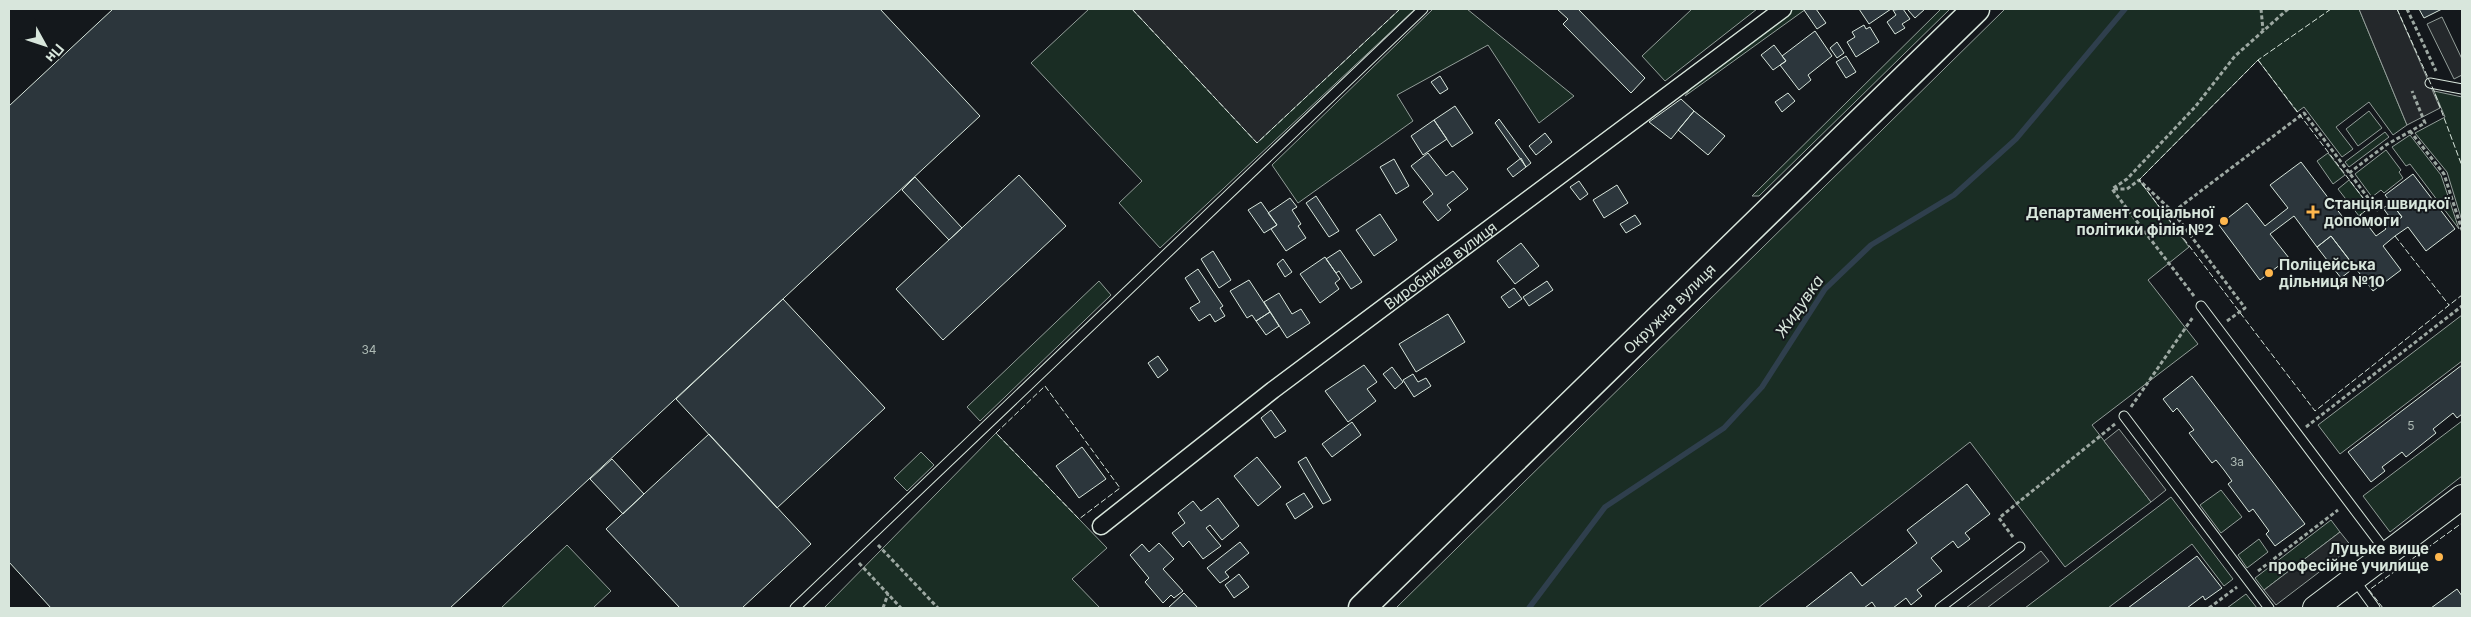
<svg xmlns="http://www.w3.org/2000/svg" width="2471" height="617" font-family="Inter,sans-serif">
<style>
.green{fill:#1a2d24;stroke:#939e99}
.parking{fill:#24282b;stroke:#939e99}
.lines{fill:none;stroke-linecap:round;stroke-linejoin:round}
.stream{stroke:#2f3f4d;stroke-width:5.5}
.building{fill:#2c363c;stroke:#d8e6dc}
.lane-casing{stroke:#d8e6dc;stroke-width:11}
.street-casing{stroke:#d8e6dc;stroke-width:19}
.secondary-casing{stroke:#d8e6dc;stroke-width:26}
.primary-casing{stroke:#d8e6dc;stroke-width:29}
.path{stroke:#9da8a2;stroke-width:3;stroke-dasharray:4 2.5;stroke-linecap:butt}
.lane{stroke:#14181c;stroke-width:9}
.street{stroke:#14181c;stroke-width:16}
.secondary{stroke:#14181c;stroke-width:24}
.primary{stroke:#14181c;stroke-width:26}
.fence{stroke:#d8e6dc;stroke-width:1;stroke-dasharray:6 2.5;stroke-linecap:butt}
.poi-dot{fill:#ffb74d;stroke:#14181c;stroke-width:2}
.labels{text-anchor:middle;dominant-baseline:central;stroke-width:4;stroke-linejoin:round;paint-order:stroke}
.number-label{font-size:12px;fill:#adbab4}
.poi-label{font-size:15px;font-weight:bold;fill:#d8e6dc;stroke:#14181c;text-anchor:start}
.street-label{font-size:15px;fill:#d8e6dc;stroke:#14181c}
.water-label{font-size:16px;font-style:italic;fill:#d8e6dc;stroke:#14181c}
</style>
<rect width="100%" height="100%" fill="#14181c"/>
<path class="green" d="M1089,9H1132L1257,142L1400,9H1415L1160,248L1119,203L1142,181L1031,63Z
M1433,9H1467L1574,96L1539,123L1488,45L1397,95L1413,121L1298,203L1272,165Z
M1692,9H1757L1665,81L1642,56Z
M1789,9H1806L1685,96L1700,76Z
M1941,9H1950L1759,196H1752Z
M2005,9H2359L2407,125L2393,135L2369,102L2336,127L2353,149L2342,157L2304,107L2297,112L2258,60L2139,180L2189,247L2148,280L2198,344L2092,425L2151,502L2065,567L1970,442L1758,608H1396Z
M2434,91L2462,97V221L2447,172L2415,133L2445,117Z
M2369,111L2382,128L2358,146L2346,129Z
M2385,132L2389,137L2349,167L2345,162Z
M2410,135L2441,175L2459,229L2410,164L2406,166L2392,147Z
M2386,150L2401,170L2399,172L2403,178L2384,193L2381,190L2372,197L2355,174Z
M2328,153L2345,175L2333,184L2317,161Z
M2349,180L2370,207L2359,216L2338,189Z
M1099,281L1111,295L980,421L967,407Z
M2462,315V361L2340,454L2318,425Z
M2462,421V476L2390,532L2363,496Z
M996,433L1107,548L1072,579L1100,608H824Z
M921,452L934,465L907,491L894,478Z
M2221,490L2242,517L2221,533L2200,505Z
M2171,497L2233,579L2224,586L2192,544L2108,608H2025Z
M2331,520L2340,532L2264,590L2255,578Z
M2259,539L2268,552L2247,568L2238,555Z
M567,545L611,591L593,608H501Z
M2246,594L2257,608H2227Z"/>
<path class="parking" d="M1132,9H1400L1257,143Z
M2359,9H2397L2440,108L2407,125Z
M2442,17L2462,59V75L2454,79L2427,24Z
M2119,429L2166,490L2151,502L2104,441Z
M2340,532L2352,547L2276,605L2264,590Z
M2041,551L2049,561L1987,608H1966Z"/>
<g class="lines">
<path class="stream" d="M1529,608L1605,507L1724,428L1762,387L1825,289L1871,245L1954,195L2016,139L2125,9"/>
</g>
<path class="building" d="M113,9H880L980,116L450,608H51L9,562V106Z
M1557,9H1578L1645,78L1631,93L1563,24L1568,19Z
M1806,9H1816L1826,23L1817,29L1804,10Z
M1859,9H1891L1869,24Z
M1903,9L1910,19L1902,24L1905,28L1895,34L1887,22L1896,15L1893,10Z
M1910,9H1925L1915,18L1908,10Z
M2419,9H2442L2424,18Z
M1864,25L1866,29L1870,27L1879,42L1856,57L1847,42L1855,37L1852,32Z
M1815,31L1832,56L1808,75L1811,80L1799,90L1780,65L1786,61L1782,56Z
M1837,42L1844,53L1837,58L1830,48Z
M1774,45L1786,61L1773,70L1761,55Z
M1846,56L1856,72L1846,78L1836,62Z
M1440,76L1448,89L1440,94L1431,82Z
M1788,93L1795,101L1782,112L1775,102Z
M1681,99L1694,111L1671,139L1649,122Z
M1455,106L1473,133L1452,147L1434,120Z
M1694,111L1725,136L1708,155L1678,130Z
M1499,119L1531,163L1526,167L1495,123Z
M1434,120L1447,139L1423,155L1411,136Z
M1545,133L1552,142L1536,155L1529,146Z
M1428,153L1446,176L1453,171L1468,189L1447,205L1451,210L1438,221L1423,202L1433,194L1411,166Z
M1521,158L1526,167L1513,177L1507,169Z
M1394,159L1409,186L1396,194L1380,167Z
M2301,162L2348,224L2360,215L2376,236L2386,229L2382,224L2389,219L2394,223L2402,217L2385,195L2413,174L2455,229L2426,251L2408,227L2395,236L2383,246L2401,270L2373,291L2331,236L2317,247L2294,216L2270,234L2289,258L2260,280L2219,225L2247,203L2265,226L2288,208L2270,185Z
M1019,175L1066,226L943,340L896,289Z
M915,177L962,228L949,240L902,190Z
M1579,181L1588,194L1580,200L1570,187Z
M1617,185L1628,203L1604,218L1593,200Z
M1316,196L1339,231L1329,237L1306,203Z
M1290,198L1297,207L1292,210L1301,224L1298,226L1306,238L1286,251L1271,229L1277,225L1268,213Z
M1261,202L1277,225L1264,233L1248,210Z
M2391,203L2402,217L2394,223L2383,208Z
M1380,214L1397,240L1374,256L1356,230Z
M1635,215L1641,224L1626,233L1620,224Z
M2331,236L2355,267L2341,278L2317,247Z
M1521,243L1539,266L1515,284L1497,261Z
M1340,250L1362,282L1351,289L1339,271L1336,273L1326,259Z
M1213,251L1231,280L1219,288L1201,259Z
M1325,257L1340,279L1335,283L1339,289L1320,303L1300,274Z
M1283,259L1292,272L1285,277L1277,264Z
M1198,269L1223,306L1220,308L1225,316L1215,322L1210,314L1199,321L1190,308L1200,302L1185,278Z
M1249,280L1270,312L1256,321L1252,315L1247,318L1230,291Z
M1547,281L1553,290L1529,306L1523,297Z
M1514,288L1522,299L1509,308L1501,297Z
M1279,293L1292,314L1301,309L1310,323L1287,338L1264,302Z
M783,299L885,408L777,508L676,399Z
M1270,312L1279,326L1266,335L1256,321Z
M1448,314L1465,342L1416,372L1399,344Z
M1158,356L1168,370L1158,378L1148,363Z
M1364,365L1377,382L1367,389L1376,401L1348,422L1325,391Z
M2462,365V414L2457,418L2453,413L2433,429L2436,433L2406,457L2402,452L2382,467L2385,471L2371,482L2348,452Z
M1392,367L1403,382L1395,389L1383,374Z
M1413,374L1418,382L1426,378L1431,386L1414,397L1403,380Z
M2192,376L2305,524L2275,546L2266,534L2269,531L2253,509L2249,512L2228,484L2232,481L2224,470L2216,460L2212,463L2189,433L2194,430L2177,408L2173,412L2163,399Z
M1271,410L1286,431L1275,438L1261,418Z
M1352,422L1361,435L1332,457L1322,444Z
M709,434L811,544L742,608H680L606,529Z
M1082,447L1106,479L1079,498L1056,466Z
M1257,457L1281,487L1258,506L1234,476Z
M1306,457L1331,500L1323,504L1298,462Z
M612,459L644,494L623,514L590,479Z
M1967,484L1990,514L1965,533L1970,539L1958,548L1953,541L1931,558L1942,571L1917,590L1922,596L1911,605L1906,598L1893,608H1876L1872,602L1864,608H1805L1851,572L1862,586L1917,543L1907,530Z
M1304,493L1313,507L1295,519L1286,504Z
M1218,498L1239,526L1222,540L1210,525L1206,528L1221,546L1203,559L1189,541L1183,547L1172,533L1185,523L1178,513L1193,501L1201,511Z
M1240,542L1249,553L1225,572L1229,577L1220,583L1207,568Z
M1159,543L1174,559L1163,569L1183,591L1174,598L1171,595L1163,603L1145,582L1149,578L1130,555L1142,544L1149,552Z
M2197,556L2222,588L2205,600L2203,596L2187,608H2128Z
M1239,574L1249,587L1234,598L1225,585Z
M2457,589L2462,596V608H2431Z
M1184,593L1198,608H1168Z"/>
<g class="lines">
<g class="lane-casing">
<path id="lane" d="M2430,83L2462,89
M2201,306L2387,553
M2124,416L2269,608
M2354,579L2375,608
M795,608L1423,9
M1940,608L2020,547"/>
</g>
<g class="street-casing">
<g id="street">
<path id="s1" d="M1101,526L1273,390L1783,9"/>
</g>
</g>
<g class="secondary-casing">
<path id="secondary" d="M2315,608L2462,497"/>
</g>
<g class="primary-casing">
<g id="primary">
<path id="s2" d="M1362,608L1976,9"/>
</g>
</g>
<path class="path" d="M2261,9L2263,30
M2407,9L2436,71
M2410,131L2444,174L2462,230
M2349,173L2386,145L2425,123L2412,91
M2114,189H2127L2139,180L2173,212
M2194,296L2112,189L2127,179L2195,107L2235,56L2288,9
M2227,321L2245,308L2173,212L2304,113L2378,211
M2131,407L2193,317
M2306,427L2462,306
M2013,537L1999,518L2115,424
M878,545L938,608
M859,563L901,608
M2258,571L2338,510
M883,608L888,594
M2209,608L2237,587"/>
<use href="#lane" class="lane"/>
<use href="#street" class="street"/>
<use href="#secondary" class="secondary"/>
<use href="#primary" class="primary"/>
<path class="fence" d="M1132,9L1257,143L1400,9
M2331,9L2258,60L2139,180L2315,411L2462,295
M2397,9L2434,91L2462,166
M2258,60L2370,207L2360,215
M2395,236L2449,305
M2462,245V248
M1045,386L1120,488L1079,519L996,433Z
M2383,608L2369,590L2462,523"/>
</g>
<g class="poi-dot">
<path d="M2310.5 204.5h5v5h5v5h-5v5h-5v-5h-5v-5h5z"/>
<circle cx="2224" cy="221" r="5"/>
<circle cx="2269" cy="273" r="5"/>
<circle cx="2439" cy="557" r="5"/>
</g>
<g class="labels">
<g class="number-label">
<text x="369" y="349">34</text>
<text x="2411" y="425">5</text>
<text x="2237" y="461">3а</text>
</g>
<g class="poi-label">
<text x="2324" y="203">Станція швидкої<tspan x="2324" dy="17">допомоги</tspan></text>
<text x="2214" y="212" text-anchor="end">Департамент соціальної<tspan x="2214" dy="17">політики філія №2</tspan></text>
<text x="2279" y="264">Поліцейська<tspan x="2279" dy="17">дільниця №10</tspan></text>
<text x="2429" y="548" text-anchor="end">Луцьке вище<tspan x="2429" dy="17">професійне училище</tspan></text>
</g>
<g class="street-label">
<text stroke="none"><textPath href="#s1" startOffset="428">Виробнича вулиця</textPath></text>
<text stroke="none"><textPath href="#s2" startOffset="429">Окружна вулиця</textPath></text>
</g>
<g class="water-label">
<text transform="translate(1799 306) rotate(-55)">Жидувка</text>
</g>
</g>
<rect width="2471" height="617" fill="none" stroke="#d8e6dc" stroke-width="20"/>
<g transform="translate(45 45) rotate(130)" stroke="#14181c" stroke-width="4" paint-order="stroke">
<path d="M0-4L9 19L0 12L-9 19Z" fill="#d8e6dc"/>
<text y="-8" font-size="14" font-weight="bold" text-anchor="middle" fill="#d8e6dc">Пн</text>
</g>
</svg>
